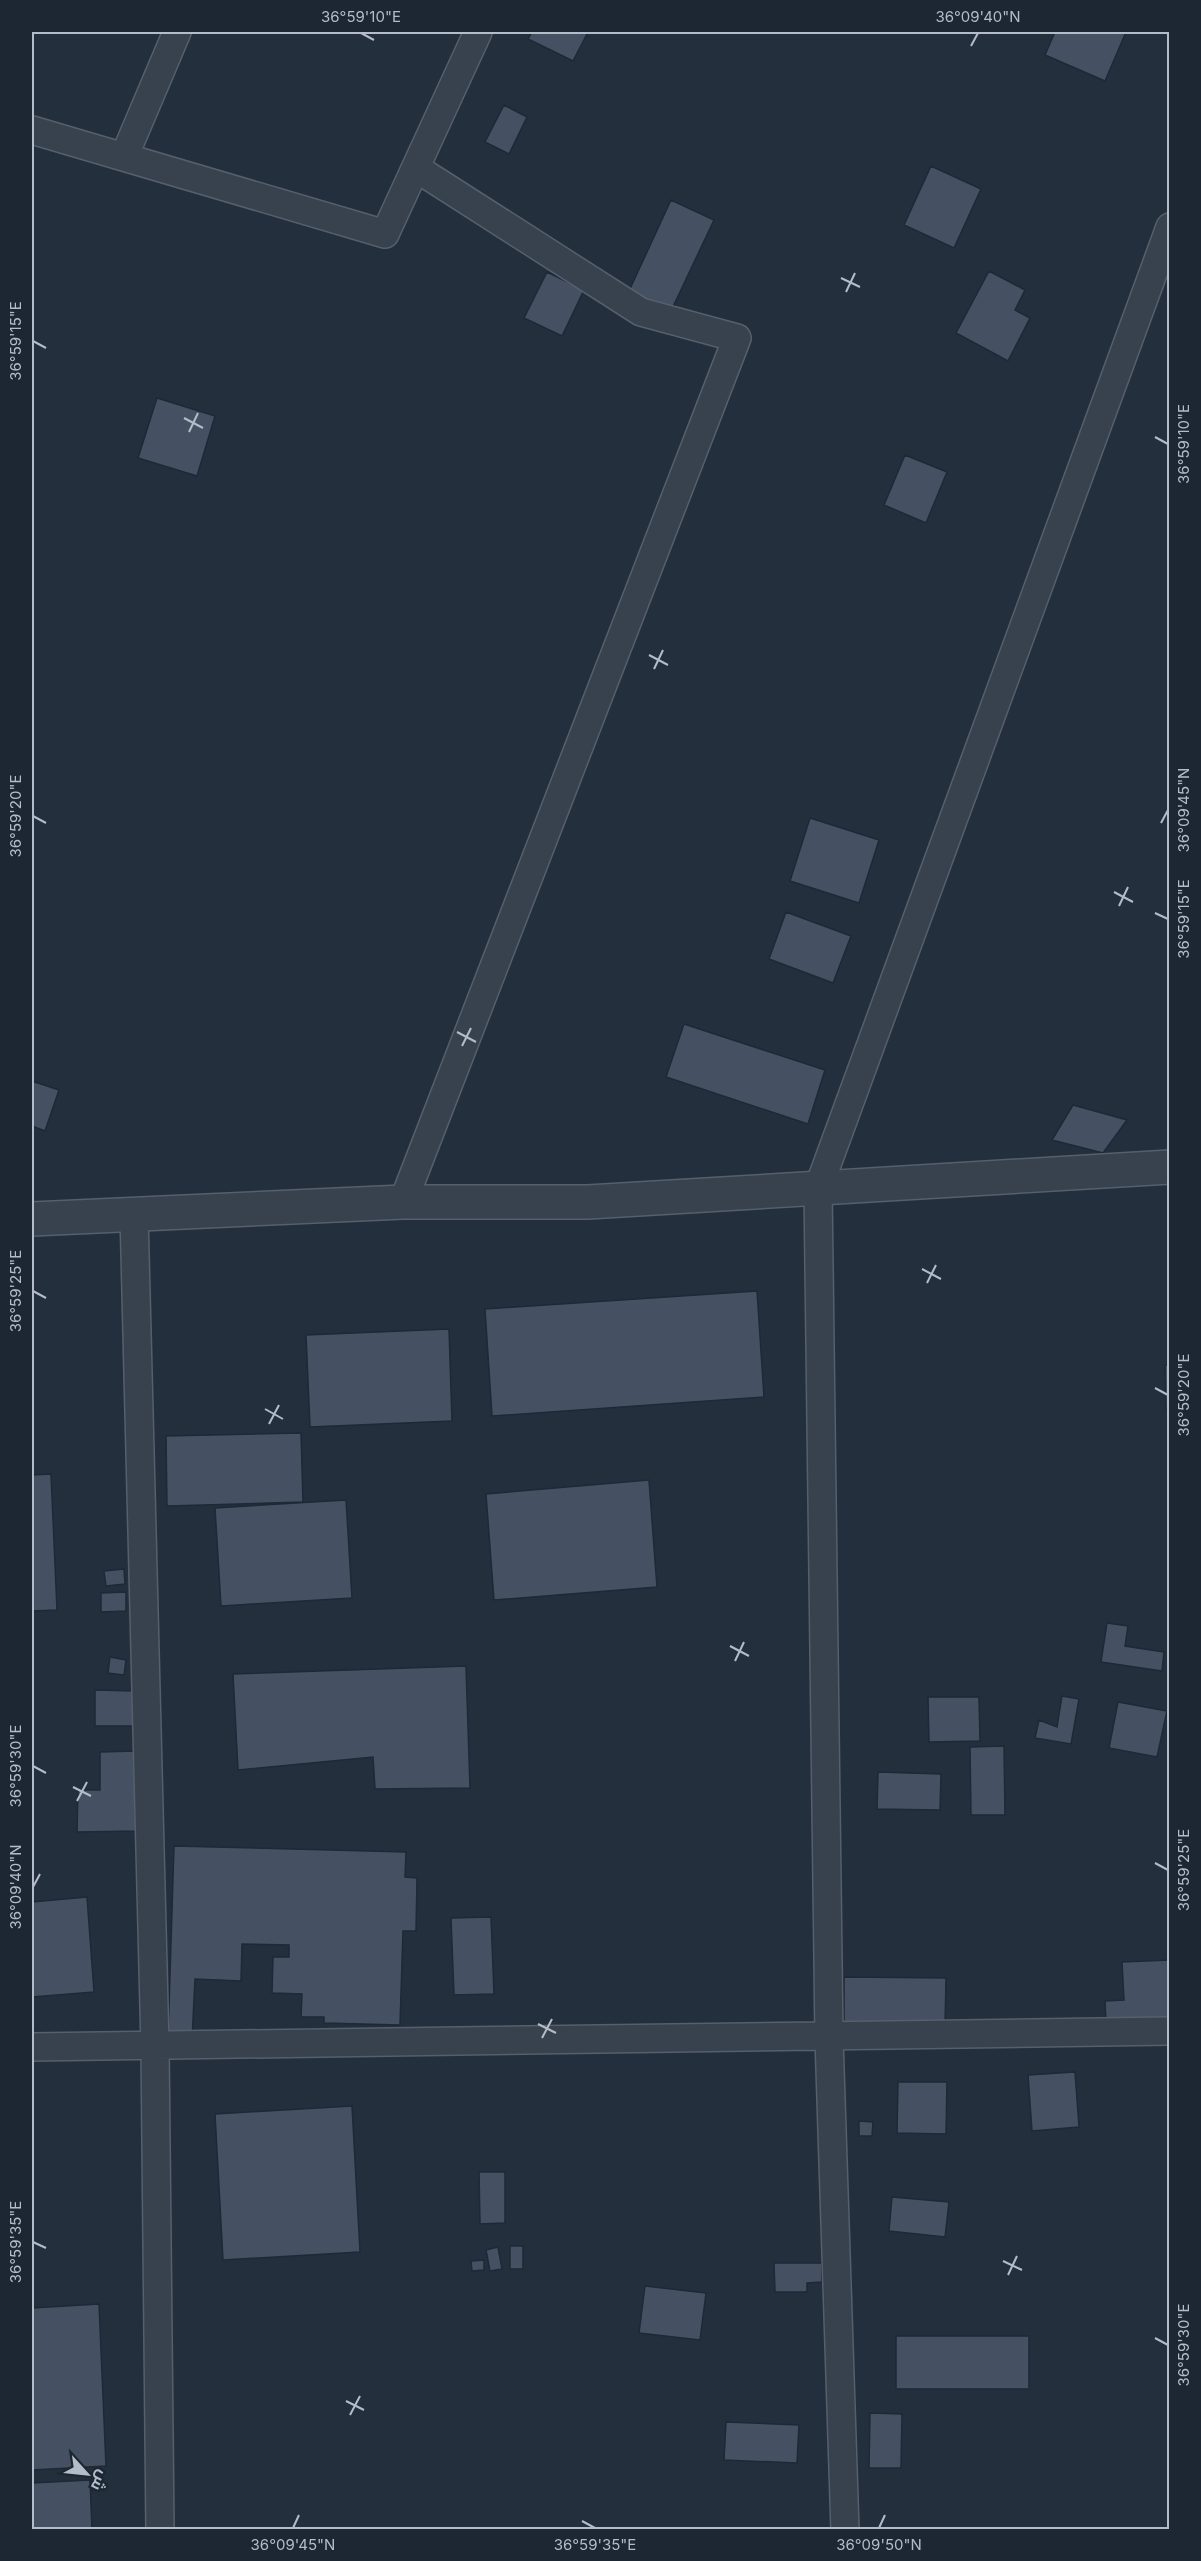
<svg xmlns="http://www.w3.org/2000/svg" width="1201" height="2561" font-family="Inter,Cairo,sans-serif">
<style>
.building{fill:#455162;stroke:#1f2835;stroke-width:1.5}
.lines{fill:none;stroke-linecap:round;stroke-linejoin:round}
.minor-casing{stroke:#565f6c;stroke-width:30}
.tertiary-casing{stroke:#565f6c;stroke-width:36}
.minor{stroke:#38414e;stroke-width:27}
.tertiary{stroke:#38414e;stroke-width:33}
.ticks{fill:none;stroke:#b4bcc9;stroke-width:2}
.neatline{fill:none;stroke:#b4bcc9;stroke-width:2}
.ticks-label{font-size:15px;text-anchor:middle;fill:#b4bcc9}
</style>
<rect width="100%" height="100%" fill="#242f3e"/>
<path class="building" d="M532,32H588L573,61L528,39Z
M1055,32H1126L1105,81L1045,55Z
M504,105L527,117L509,154L485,142Z
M931,166L981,189L954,248L904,225Z
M671,200L714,220L671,311L629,291Z
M989,271L1025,290L1015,310L1030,318L1008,361L956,333Z
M547,272L584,290L562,336L524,318Z
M157,398L215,416L197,476L138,458Z
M905,455L947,472L926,523L884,505Z
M810,818L879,840L859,903L790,881Z
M786,912L851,936L833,983L769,959Z
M684,1024L825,1070L808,1124L666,1077Z
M32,1081L59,1090L45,1131L32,1126Z
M1073,1105L1127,1120L1103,1153L1052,1140Z
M757,1291L764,1397L492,1416L485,1309Z
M449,1329L452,1421L310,1427L306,1335Z
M1165,1365H1170V1410H1166Z
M301,1433L303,1502L167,1506L166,1436Z
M51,1474L57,1610L32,1611V1475Z
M649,1480L657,1587L494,1600L486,1494Z
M346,1500L352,1598L221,1606L215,1508Z
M124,1569L125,1584L106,1586L104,1571Z
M126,1592V1611L101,1612V1593Z
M1107,1623L1128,1626L1125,1646L1164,1652L1162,1671L1101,1662Z
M110,1657L126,1660L124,1675L108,1673Z
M466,1666L470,1788L375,1789L373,1757L238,1770L233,1674Z
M95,1690L135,1691V1726H95Z
M1062,1696L1079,1699L1071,1744L1035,1738L1039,1720L1057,1727Z
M928,1697H979L980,1741L929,1742Z
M1118,1702L1167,1711L1157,1757L1109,1748Z
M1004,1746L1005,1815H971L970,1747Z
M136,1751V1831L77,1832L78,1790H100V1752Z
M878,1772L941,1774L940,1810L877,1809Z
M174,1846L406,1852L405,1877L417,1878L416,1931H403L400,2025L324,2023V2017H301L302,1994L272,1993L273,1957H289V1945L242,1944L241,1981L195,1979L192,2040L168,2039Z
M87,1897L94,1992L32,1997V1902Z
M491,1917L494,1994L454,1995L451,1918Z
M1170,1960V2019L1106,2023L1105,2001L1124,2000L1122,1962Z
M844,1977L946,1978L945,2026L844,2025Z
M1075,2072L1079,2127L1032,2131L1028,2075Z
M898,2082H947L946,2134L897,2133Z
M352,2106L360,2252L223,2260L215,2114Z
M859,2121L873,2122L872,2136H859Z
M479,2172H505V2223L480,2224Z
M892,2197L949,2202L945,2237L889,2231Z
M510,2246H523V2269H510Z
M498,2247L502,2269L490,2271L486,2250Z
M484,2260V2270L472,2271L471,2261Z
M774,2263H822V2282L807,2283V2292H775Z
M645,2286L706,2293L700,2340L639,2333Z
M99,2304L106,2466L32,2470V2308Z
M896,2336H1029V2389H896Z
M870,2413L902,2414L901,2468H869Z
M726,2422L799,2425L797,2463L724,2460Z
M90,2480L92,2530H32V2483Z"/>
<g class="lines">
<g class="minor-casing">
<path id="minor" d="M32,130L385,234L478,32
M124,157L177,32
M403,1202L737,338L641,312L416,168
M134,1214L155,2047L160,2530
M32,2047L1170,2031
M845,2530L829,2038L818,1189L1170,227"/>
</g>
<g class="tertiary-casing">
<path id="tertiary" d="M32,1219L403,1202H588L1170,1167"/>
</g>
<use href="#minor" class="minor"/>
<use href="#tertiary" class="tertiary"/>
</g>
<path class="ticks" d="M361,33L374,40M971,46L978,33M841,278L860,287M846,292L855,273M33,341L46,348M184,418L203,428M189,432L198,413M1155,437L1168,444M649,655L668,665M654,669L663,650M33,816L46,823M1161,823L1168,810M1114,892L1133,902M1119,906L1128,887M1155,913L1168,919M457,1032L476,1042M462,1046L471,1028M922,1269L941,1279M927,1283L936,1265M33,1291L46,1298M1155,1388L1168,1395M265,1409L283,1419M269,1424L279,1405M730,1646L749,1656M735,1661L744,1642M33,1766L46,1773M73,1787L91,1796M77,1801L87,1782M1155,1863L1168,1870M33,1887L40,1874M538,2024L556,2033M542,2038L552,2019M33,2242L46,2248M1003,2261L1022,2270M1008,2275L1017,2256M1155,2338L1168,2345M346,2401L364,2410M350,2415L360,2396M582,2521L595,2528M293,2528L299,2515M879,2528L885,2515"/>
<rect width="1201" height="2561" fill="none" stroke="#1d2633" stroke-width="66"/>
<g transform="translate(87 2474) rotate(117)" stroke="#1d2633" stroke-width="4.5" paint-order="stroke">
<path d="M0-4.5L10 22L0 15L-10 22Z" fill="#b4bcc9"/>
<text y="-9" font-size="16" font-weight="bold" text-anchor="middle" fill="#b4bcc9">ش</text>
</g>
<rect x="33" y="33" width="1135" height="2495" class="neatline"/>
<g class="ticks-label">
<text x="361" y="22">36°59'10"E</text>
<text x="978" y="22">36°09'40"N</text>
<text transform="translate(16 341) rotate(-90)" y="5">36°59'15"E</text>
<text transform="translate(1184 444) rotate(-90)" y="5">36°59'10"E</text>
<text transform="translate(1184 810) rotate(-90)" y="5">36°09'45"N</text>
<text transform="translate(16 816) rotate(-90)" y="5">36°59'20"E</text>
<text transform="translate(1184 919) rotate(-90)" y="5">36°59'15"E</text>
<text transform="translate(16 1291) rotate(-90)" y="5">36°59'25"E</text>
<text transform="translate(1184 1395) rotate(-90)" y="5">36°59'20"E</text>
<text transform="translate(16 1766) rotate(-90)" y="5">36°59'30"E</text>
<text transform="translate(1184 1870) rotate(-90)" y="5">36°59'25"E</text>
<text transform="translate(16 1887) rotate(-90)" y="5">36°09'40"N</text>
<text transform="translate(16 2242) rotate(-90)" y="5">36°59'35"E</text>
<text transform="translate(1184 2345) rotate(-90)" y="5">36°59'30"E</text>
<text x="293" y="2550">36°09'45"N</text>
<text x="595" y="2550">36°59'35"E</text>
<text x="879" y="2550">36°09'50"N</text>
</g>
</svg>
